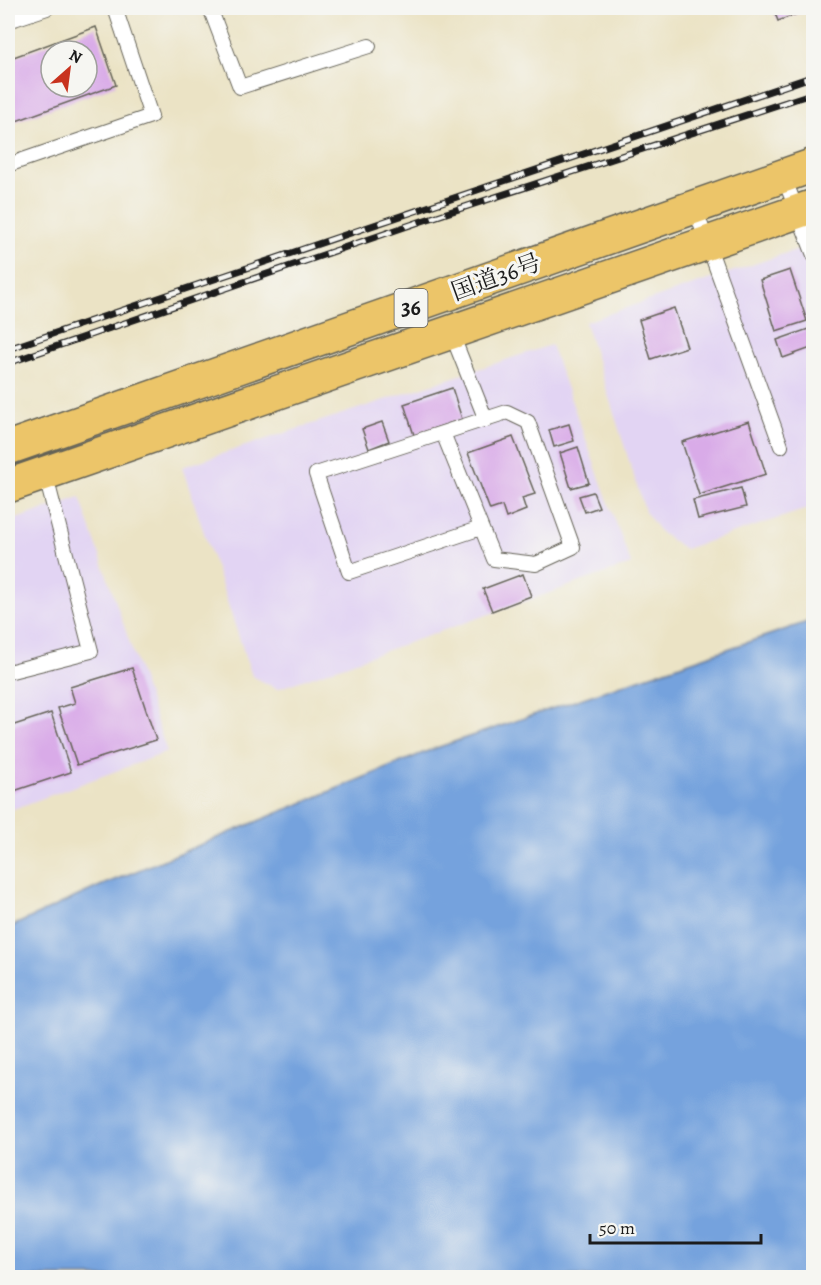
<svg xmlns="http://www.w3.org/2000/svg" width="821" height="1285" font-family="Alegreya,'Noto Serif JP',serif">
<style>
.built{fill:#e2d4f3}
.water{fill:#74a2dd;stroke:#485f7c;stroke-width:1.5}
.building{fill:#d9abe8;fill-rule:evenodd}
.lines{fill:none;stroke-linecap:round;stroke-linejoin:round}
.lane-casing{stroke:#646257;stroke-width:16}
.highway-casing{stroke:#646257;stroke-width:36}
.lane{stroke:#fff;stroke-width:14}
.highway{stroke:#ecc569;stroke-width:33}
.rail-casing{stroke:#1c1c1c;stroke-width:7}
.rail{stroke:#f6f6f2;stroke-width:4.5;stroke-dasharray:14;stroke-linecap:butt}
.labels{text-anchor:middle;dominant-baseline:central;stroke-width:6;stroke-linejoin:round;paint-order:stroke}
.shield{fill:#f6f6f2;stroke:#5d5d5c;stroke-width:1.5}
.shield-label{font-size:22px;font-weight:bold;fill:#1c1c1c}
.street-label{font-size:24px;fill:#1c1c1c;stroke:#f6f6f2}
</style>
<rect width="100%" height="100%" fill="#f6f6f2"/>
<filter id="ink" filterUnits="userSpaceOnUse"><feTurbulence type="fractalNoise" baseFrequency=".0167" numOctaves="2"/><feDisplacementMap in="SourceGraphic" scale="12" xChannelSelector="R" yChannelSelector="G"/><feConvolveMatrix kernelMatrix="1 2 1 2 8 2 1 2 1" color-interpolation-filters="sRGB"/></filter>
<filter id="wash" filterUnits="userSpaceOnUse"><feTurbulence type="fractalNoise" baseFrequency=".008" numOctaves="4" result="noise"/><feDisplacementMap in="SourceGraphic" scale="24" xChannelSelector="R" yChannelSelector="G"/><feGaussianBlur stdDeviation="1.35" result="paint"/><feColorMatrix in="noise" values="0 0 0 0 0 0 0 0 0 0 0 0 0 0 0 0 0 1.4 0 .05"/><feComposite in="paint" operator="in"/></filter>
<g filter="url(#wash)">
<rect width="100%" height="100%" fill="#ebe3c5"/>
<path class="built" d="M813,244V507L685,549L661,533L645,511L585,322Z
M551,345L631,564L277,689L252,676L182,467Z
M80,497L167,752L8,811V522Z"/>
<path class="water" d="M813,620V1277H8V928L100,886L433,749Z"/>
<g id="blocks">
<path class="building" d="M773,8H813L778,21Z
M96,27L116,85L8,124V59ZM51,51H87V87H51Z
M790,270L807,321L776,331L760,280Z
M674,308L687,347L651,359L639,320Z
M814,327V347L783,358L777,340Z
M452,388L462,419L414,435L404,404Z
M749,421L766,474L699,495L682,442Z
M382,422L389,441L369,449L362,429Z
M569,424L574,441L554,447L549,430Z
M513,437L535,494L522,498L526,510L506,518L502,506L490,510L468,453Z
M578,447L589,483L571,488L560,453Z
M741,488L746,507L698,519L693,500Z
M593,492L599,507L585,512L579,496Z
M523,574L531,596L492,611L483,589Z
M132,668L156,740L77,765L58,708L75,703L70,687Z
M51,713L71,772L8,793V727Z"/>
</g>
</g>
<g filter="url(#ink)">
<use href="#blocks" fill-opacity="0" stroke="#646257" stroke-width="1.5"/>
<g class="lines">
<g class="lane-casing">
<path id="lane" d="M210,8L240,87L369,46
M8,21L47,8
M8,165L151,116L115,8
M783,175L814,255
M694,206L781,446
M451,332L486,420
M443,433L494,559L536,564L573,547L528,422L507,412L316,474L349,572L481,528
M8,672L91,651L45,473"/>
</g>
<g class="highway-casing">
<path id="highway" d="M8,448L814,165
M8,486L814,206"/>
</g>
<use href="#lane" class="lane"/>
<use href="#highway" class="highway"/>
<g class="rail-casing">
<path id="rail" d="M8,349L814,76
M8,363L422,221L814,93"/>
</g>
<use href="#rail" class="rail"/>
</g>
</g>
<g class="labels">
<rect class="shield" x="394.5" y="289" width="33" height="38" rx="4.5"/>
<g class="shield-label">
<text x="411" y="308">36</text>
</g>
<g class="street-label">
<text transform="translate(496 277) rotate(-20)">国道36号</text>
</g>
</g>
<rect width="821" height="1285" fill="none" stroke="#f6f6f2" stroke-width="30"/>
<g transform="translate(69 69) rotate(28)"><circle r="28" fill="#f6f6f2" stroke="#9f9f9c" stroke-width="1.5"/>
<path d="M0-4.5L10 22L0 15L-10 22Z" fill="#c8321e"/>
<text y="-9" font-size="16" font-weight="bold" text-anchor="middle" fill="#1c1c1c">N</text>
</g>
<path d="M590 1234v9h171v-9" fill="none" stroke="#1c1c1c" stroke-width="3"/>
<text x="599" y="1234" font-size="18" fill="#1c1c1c" stroke="#f6f6f2" stroke-width="4.5" paint-order="stroke">50 m</text>
</svg>
